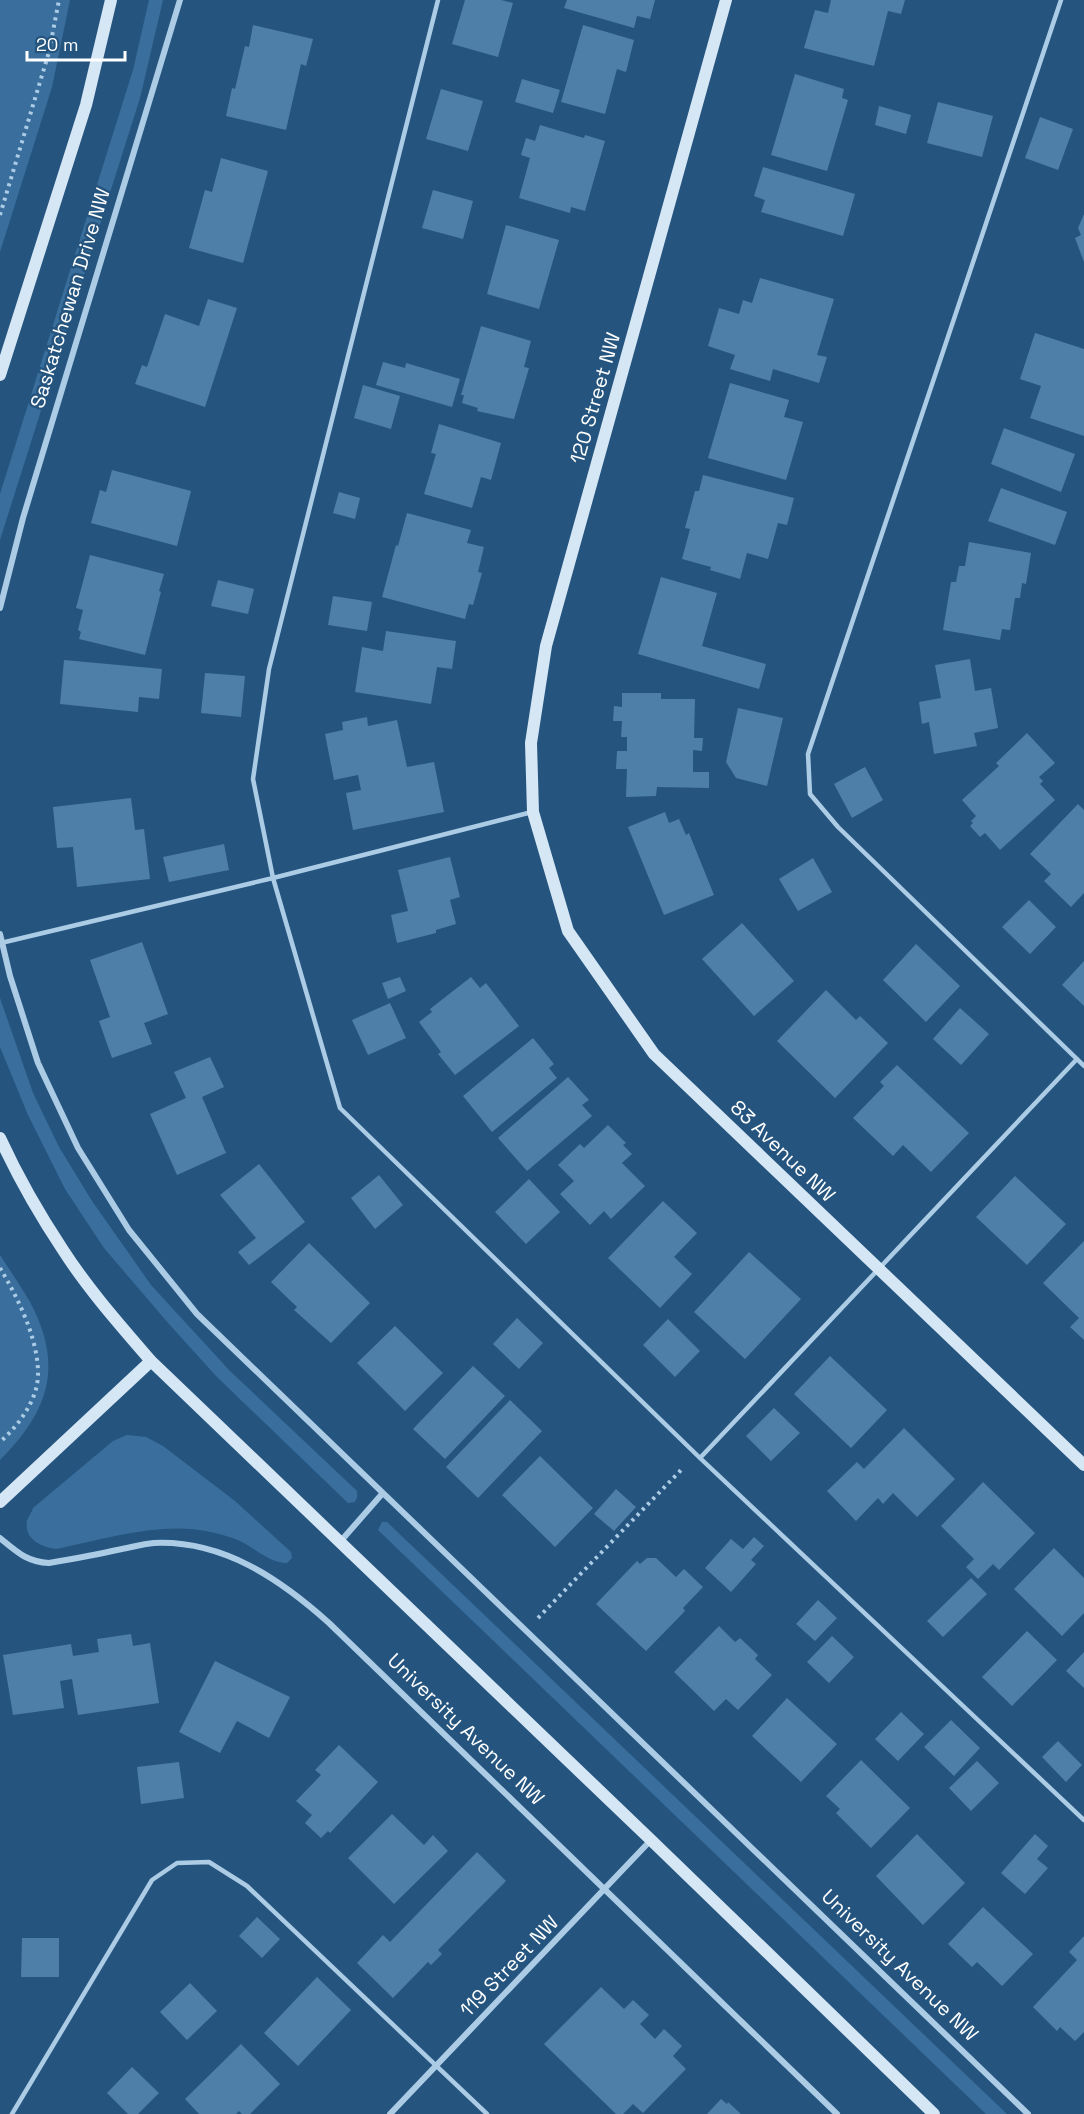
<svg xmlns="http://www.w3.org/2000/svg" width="1084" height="2114" font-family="'Space Grotesk',sans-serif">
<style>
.green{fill:#3a6f9d}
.building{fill:#4e7fa8}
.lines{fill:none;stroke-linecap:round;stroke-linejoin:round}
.path{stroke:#accce6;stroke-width:4;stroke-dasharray:3 4.5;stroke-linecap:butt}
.lane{stroke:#accce6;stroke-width:4.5}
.street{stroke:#accce6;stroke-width:6}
.secondary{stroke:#d5e6f5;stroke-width:12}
.labels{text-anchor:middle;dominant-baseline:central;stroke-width:5;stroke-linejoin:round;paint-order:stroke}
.street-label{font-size:20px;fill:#fff;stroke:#25557f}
</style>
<rect width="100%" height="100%" fill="#25557f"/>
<path class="green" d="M0,0H70L52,87L0,252Z
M149,0H163L140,98L0,540V494L133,70Z
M0,998L33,1093L59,1147L92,1201L151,1285L229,1370L357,1491V1497L355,1502L348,1503L217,1377L169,1324L104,1248L65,1189L28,1115L0,1047Z
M0,1255C10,1271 21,1286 30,1302C64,1366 49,1411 0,1460Z
M127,1435L146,1437L163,1446L235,1501L291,1552L292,1558L287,1563C269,1563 254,1547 238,1540C231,1537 223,1535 215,1533C164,1520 107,1539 56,1549C42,1547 24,1540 27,1521C28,1517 32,1512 33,1508L113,1441Z
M382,1522H387L1007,2114H986L378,1530Z"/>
<path class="building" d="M465,0H501L513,3L498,57L452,44Z
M567,0H655L650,19L637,16L634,28L564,8Z
M831,0H905L901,14L888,11L874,66L804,48L815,10L828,13Z
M253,25L313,39L306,66L301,64L286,130L226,116L232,88L235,89L245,46L249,47Z
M583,25L634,40L626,72L617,69L605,114L561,102Z
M795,74L844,89L842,98L848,100L827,171L771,155Z
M522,79L560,90L553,113L515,102Z
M441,89L483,101L468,151L426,139Z
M938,102L993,116L982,157L927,143Z
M879,106L911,115L906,134L875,125Z
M1040,117L1073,129L1058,170L1025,158Z
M540,125L584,138L585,135L605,141L585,211L571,207L570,213L519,198L530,158L521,155L526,138L535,141Z
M221,158L268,171L243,263L189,248L205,190L212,192Z
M763,167L855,194L843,236L761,212L765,200L754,196Z
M433,190L473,201L463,239L422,228Z
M1084,214V262L1075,238L1081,235L1078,228Z
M506,225L559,240L539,309L487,294Z
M760,278L834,299L817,355L827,357L819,383L773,369L770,381L730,369L735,355L708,346L719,308L739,314L743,300L752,303Z
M208,299L237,308L205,407L135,384L142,365L147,367L165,314L199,326Z
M481,326L531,341L524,367L529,368L514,419L477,411L478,408L462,403L464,395H461Z
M1035,333L1084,349V436L1030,418L1041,386L1020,379Z
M383,362L405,368L406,363L460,379L452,407L376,385Z
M730,383L789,400L784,417L803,422L786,480L708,458Z
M363,385L400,396L391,429L354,418Z
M439,424L501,443L491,480L481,477L472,508L424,494L436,454L431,453Z
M1004,428L1075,454L1061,492L991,464Z
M112,470L191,491L177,546L91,523L100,490L106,492Z
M703,475L794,498L787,525L778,523L768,559L747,553L740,579L710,570L711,567L682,559L690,529L685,528L695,491H699Z
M1001,488L1067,512L1055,545L988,521Z
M339,492L360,498L355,519L333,513Z
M407,513L471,530L467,543L484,547L478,572L482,573L473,605L469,604L465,619L382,597L396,545L398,546Z
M969,542L1031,553L1026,584L1022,583L1020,598H1015L1010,630L1002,629L1000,640L943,630L951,582H956L959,566H965Z
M90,555L164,574L159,591L161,592L145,655L79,639L81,632L78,630L83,610L76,608Z
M661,577L717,593L702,646L766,664L759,689L638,654Z
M218,580L254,589L248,614L211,606Z
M333,596L372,602L367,631L328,625Z
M386,631L456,641L452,669L437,667L431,704L355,692L362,647L383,651Z
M970,659L975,691L991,688L998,728L974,733L977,746L934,754L929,722L922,724L919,702L941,698L935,665Z
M64,660L162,669L159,699L139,697L138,712L60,704Z
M205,673L245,676L241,717L201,713Z
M622,693H661V699H695L694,738H703L702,751L693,750V772H709V788L657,787L656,796L626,797L627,769H616L617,751H627V737H621L622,721H613L614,706L622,707Z
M738,708L783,718L767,786L736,778L726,762Z
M367,717L368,726L397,720L407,767L434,762L444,812L353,830L346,793L361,790L358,775L334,780L325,734L343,730L342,722Z
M1027,733L1055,763L1039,777L1043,781L1040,784L1055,800L1000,850L985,833L980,837L970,826L973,823L971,821L976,816L962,800L999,766L996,763Z
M865,767L883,800L852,818L834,784Z
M131,798L135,830L144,829L150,879L77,887L73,847L57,848L53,807Z
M1078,804L1084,810V893L1071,907L1044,881L1051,874L1030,854Z
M665,812L669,823L679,819L686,835L689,833L714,895L664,915L628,827Z
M224,844L229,870L169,882L163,857Z
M450,857L460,897L450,900L456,924L436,930V933L397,943L391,915L408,911L398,870Z
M813,858L832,892L798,911L779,879Z
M1029,900L1056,927L1030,954L1002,927Z
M742,923L794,981L754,1016L702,959Z
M142,942L168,1014L144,1023L152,1044L112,1058L99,1021L110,1017L90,960Z
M916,944L960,986L926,1022L883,980Z
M1084,961V1006L1062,985Z
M400,977L406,991L388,999L382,983Z
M471,977L480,988L486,983L519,1026L455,1075L438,1054L441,1052L419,1022L432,1012L430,1009Z
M826,990L856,1020L860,1016L888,1043L835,1098L777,1041Z
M390,1003L406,1038L368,1055L352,1020Z
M960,1008L989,1034L961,1065L933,1039Z
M533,1038L554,1064L549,1068L557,1078L492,1132L463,1096Z
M210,1057L224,1087L202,1097L226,1153L177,1175L150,1114L186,1098L174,1072Z
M897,1065L969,1133L931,1172L903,1145L893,1156L853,1118L884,1086L880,1082Z
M568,1077L589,1100L582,1105L592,1116L527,1171L498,1138Z
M608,1125L626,1143L623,1145L632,1154L622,1163L645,1186L611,1219L604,1211L590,1225L560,1194L574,1181L558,1165L580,1144L584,1148Z
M259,1164L305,1222L249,1265L238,1252L256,1238L220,1195Z
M379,1175L403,1205L375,1229L351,1198Z
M1015,1176L1066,1224L1027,1265L976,1217Z
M529,1179L560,1212L526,1244L495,1212Z
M663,1201L697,1233L674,1257L692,1274L660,1308L608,1258Z
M1084,1241V1340L1070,1327L1079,1318L1043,1283Z
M309,1243L370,1303L331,1343L294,1310L297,1307L271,1282Z
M749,1252L801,1299L745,1359L694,1312Z
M517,1318L543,1343L519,1369L493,1344Z
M668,1319L700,1351L675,1377L643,1345Z
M395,1326L443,1373L405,1411L357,1363Z
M830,1356L887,1410L851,1448L794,1394Z
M473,1366L505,1396L445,1459L413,1429Z
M510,1400L542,1431L478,1498L446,1467Z
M774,1408L800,1433L771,1461L746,1436Z
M904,1428L955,1479L917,1517L893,1493L883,1504L878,1498L856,1521L827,1491L857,1462L864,1469Z
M540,1456L593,1508L555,1547L502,1495Z
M983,1482L1035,1533L999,1570L993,1564L978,1579L966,1567L974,1559L941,1526Z
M616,1489L636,1507L614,1531L594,1514Z
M754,1537L764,1546L751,1560L756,1564L731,1592L705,1568L731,1539L743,1549Z
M1054,1548L1084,1578V1613L1062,1636L1014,1589Z
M647,1558H656L676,1577L684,1569L703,1587L683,1608L685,1611L646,1651L596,1604L637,1561L640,1564Z
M971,1578L987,1594L943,1637L927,1621Z
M818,1600L837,1618L815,1641L796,1624Z
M719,1626L735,1642L740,1638L758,1655L755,1659L772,1675L738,1710L726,1699L714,1711L674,1672Z
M1027,1631L1057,1660L1012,1706L982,1677Z
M131,1634L133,1646L150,1643L159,1703L78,1715L72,1679L60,1681L64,1708L13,1715L3,1655L71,1644L73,1656L99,1652L97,1639Z
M832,1636L854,1657L829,1683L807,1662Z
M1084,1652V1688L1066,1671Z
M215,1661L290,1697L269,1738L237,1721L220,1753L179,1732Z
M787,1698L837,1744L801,1782L752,1736Z
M901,1712L924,1734L898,1761L875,1739Z
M951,1720L980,1748L954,1776L924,1747Z
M1058,1741L1082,1765L1066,1782L1042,1757Z
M339,1745L378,1782L330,1833L328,1831L321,1838L305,1823L312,1815L296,1801L321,1775L315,1770Z
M861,1760L910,1808L871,1848L836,1813L840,1809L826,1796Z
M977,1761L999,1783L971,1811L949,1788Z
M179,1762L184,1798L141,1804L137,1767Z
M392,1814L424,1845L433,1835L448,1851L394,1904L348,1858Z
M917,1834L965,1883L923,1925L876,1876Z
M1035,1834L1048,1846L1037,1859L1048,1868L1025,1894L1001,1873Z
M477,1852L506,1881L438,1950L442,1954L431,1965L428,1962L393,1998L357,1963L383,1935L390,1942Z
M983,1907L1033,1954L1002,1986L977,1962L972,1967L948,1944Z
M257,1917L280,1939L262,1958L239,1936Z
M1084,1936V2032L1075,2041L1060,2027L1057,2031L1033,2007L1077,1960L1069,1952Z
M22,1938H59V1977H21Z
M317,1977L351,2010L298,2066L264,2033Z
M190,1983L217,2011L187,2040L160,2012Z
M601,1987L624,2009L633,2000L649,2015L640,2024L655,2039L664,2029L682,2046L673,2056L686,2069L643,2113L633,2104L623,2114H616L544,2044Z
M241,2044L280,2084L250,2114H242L239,2111L236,2114H199L185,2099Z
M132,2067L159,2093L138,2114H128L107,2093Z
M721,2099L727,2104L728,2102L741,2114H707Z"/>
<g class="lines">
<path class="path" d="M0,215L49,52L59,0
M0,1268C18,1298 39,1340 38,1376C37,1401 18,1426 0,1442
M538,1618L683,1468"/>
<path class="lane" d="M438,0L269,669L253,779L273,878L340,1108L700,1458L1084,1820
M1061,0L808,754L810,794L838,827L1084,1066
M1,943L273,878L532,812
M700,1458L1077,1059
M12,2114L152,1880L177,1863L209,1862L247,1886L487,2114"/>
<path class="street" d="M0,608L23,518L180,0
M0,934L10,976L38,1063L78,1148L129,1230L197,1314L1028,2114
M0,1538C17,1552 27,1562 49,1563C72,1559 95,1555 117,1550C129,1548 142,1544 154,1543C223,1540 280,1579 329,1623L837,2114
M340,1542L382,1494
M390,2114L651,1840"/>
<path class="secondary" d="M726,0L546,646L531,743L533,812L568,931L654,1054L1084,1465
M0,375L86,105L111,0
M0,1138C18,1177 39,1214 63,1250C88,1289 120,1325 151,1361L651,1840L934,2114
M0,1502L151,1361"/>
</g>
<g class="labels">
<g class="street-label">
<text transform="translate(70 298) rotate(-73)">Saskatchewan Drive NW</text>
<text transform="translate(595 398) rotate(-74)">120 Street NW</text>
<text transform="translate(783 1151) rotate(44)">83 Avenue NW</text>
<text transform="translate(466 1729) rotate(44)">University Avenue NW</text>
<text transform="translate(900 1965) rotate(44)">University Avenue NW</text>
<text transform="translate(509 1966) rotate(-46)">119 Street NW</text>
</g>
</g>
<path d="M27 51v9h98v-9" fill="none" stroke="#ffffff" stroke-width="3"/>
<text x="36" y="51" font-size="18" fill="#ffffff" stroke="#25557f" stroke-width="4.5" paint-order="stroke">20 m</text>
</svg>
